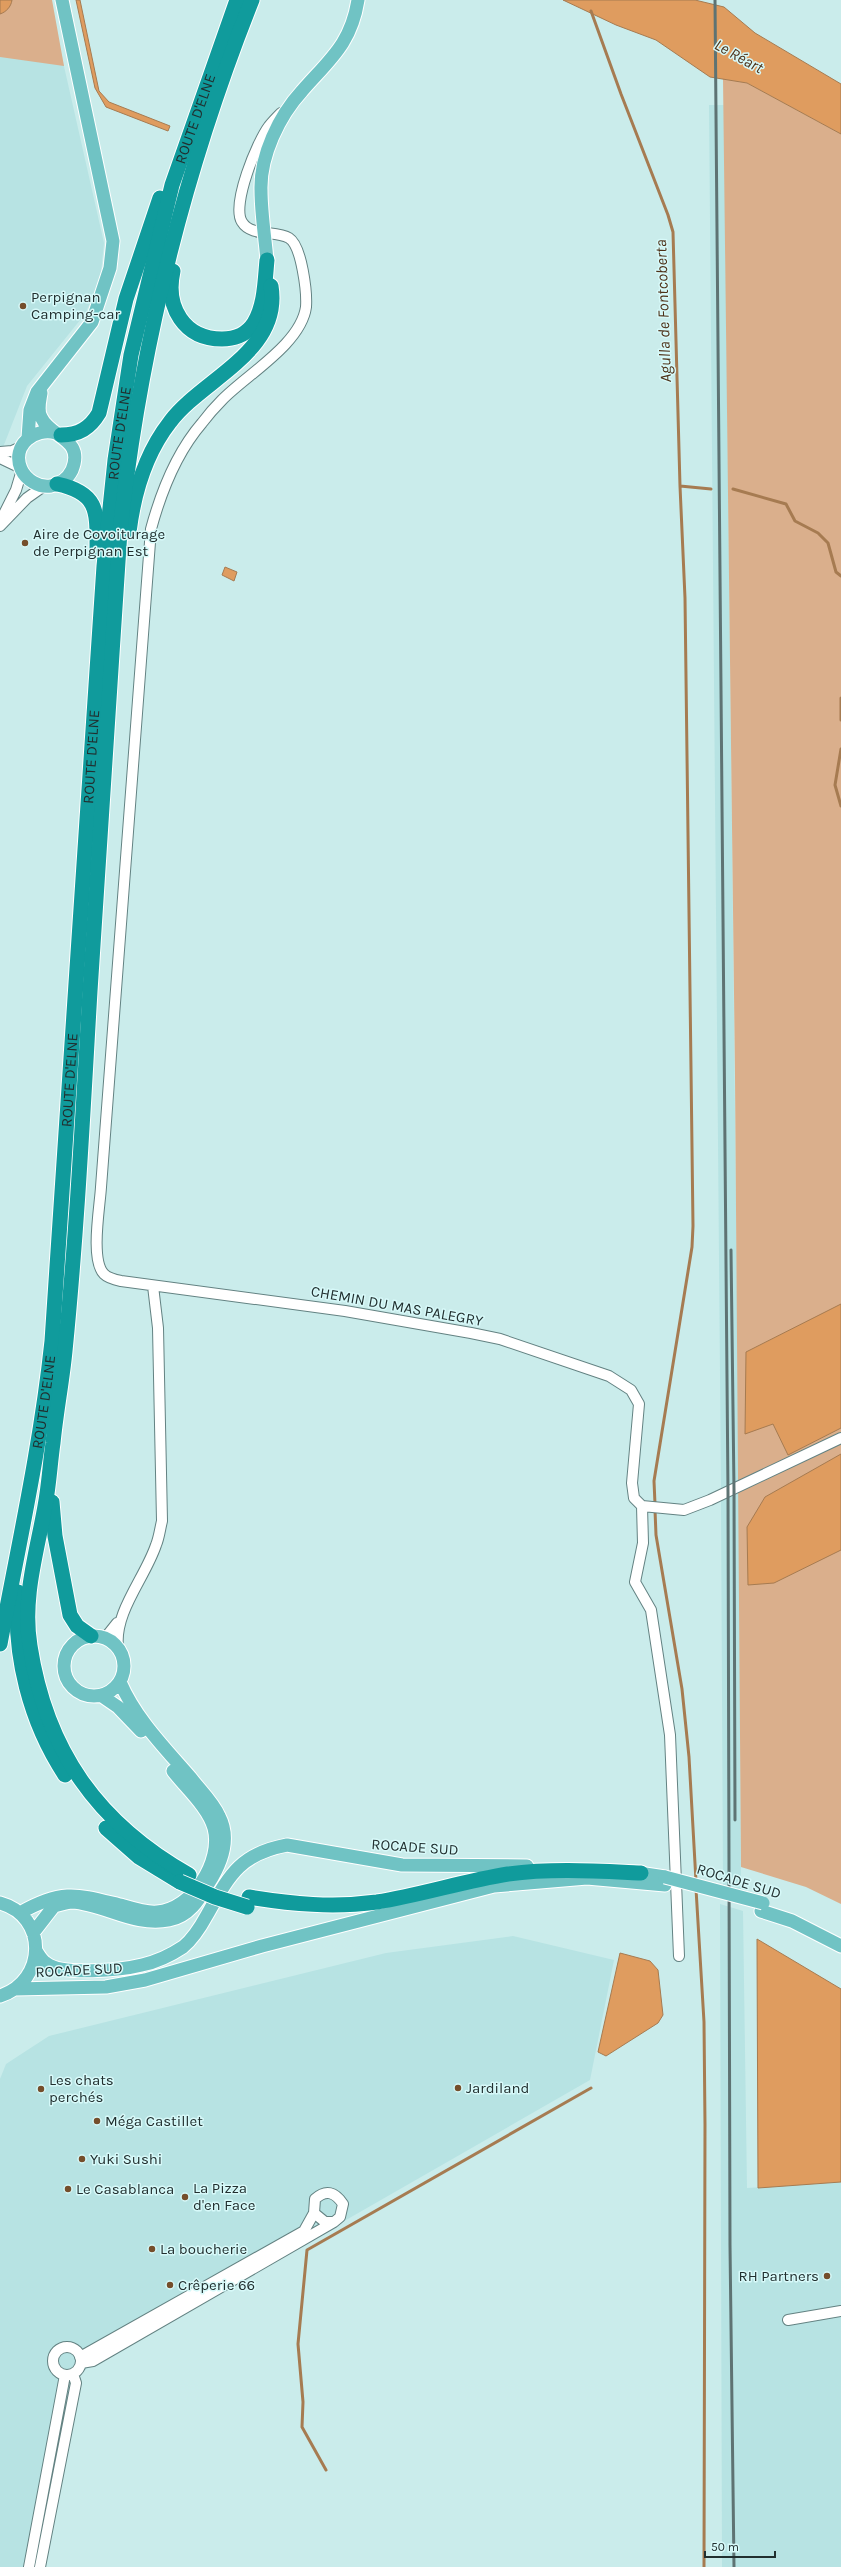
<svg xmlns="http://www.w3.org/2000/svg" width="841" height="2567" font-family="Karla,sans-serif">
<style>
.built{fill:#b7e3e3}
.green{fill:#daaf8c}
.water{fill:#df9c5f;stroke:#a67b51}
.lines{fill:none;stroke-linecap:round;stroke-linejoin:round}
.stream{stroke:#a67b51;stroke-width:3}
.minor-casing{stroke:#638282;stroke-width:12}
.major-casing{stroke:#fff;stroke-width:15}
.highway-casing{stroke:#fff;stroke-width:17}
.minor{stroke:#fff;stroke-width:10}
.major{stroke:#70c3c4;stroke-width:13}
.highway{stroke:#109b9c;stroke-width:15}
.rail{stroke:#5e7373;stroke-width:3}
.major-bridge-casing{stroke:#fff;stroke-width:15;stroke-linecap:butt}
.highway-bridge-casing{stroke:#fff;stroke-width:17;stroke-linecap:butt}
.major-bridge{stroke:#70c3c4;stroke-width:13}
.highway-bridge{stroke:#109b9c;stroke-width:15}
.poi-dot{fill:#754e2b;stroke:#d7f9f9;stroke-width:1.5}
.labels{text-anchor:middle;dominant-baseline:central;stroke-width:3;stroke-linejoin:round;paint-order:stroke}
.street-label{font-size:15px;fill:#212f2f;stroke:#d7f9f9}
.poi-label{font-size:15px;fill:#212f2f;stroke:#d7f9f9;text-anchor:start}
.water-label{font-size:16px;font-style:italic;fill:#4d3118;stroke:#d7f9f9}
</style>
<rect width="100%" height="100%" fill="#caeceb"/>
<path class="built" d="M0,0H49L104,243L100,282L85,314L27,386L0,455Z
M709,105H724L739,1481L721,1489Z
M739,1493L741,1890L723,1885L721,1501Z
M720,1904L743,1911L747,2188L841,2182V2567H722Z
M513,1936L614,1960L590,2080L81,2372L43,2567H0V2079L6,2064L49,2036L386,1953Z"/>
<path class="green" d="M0,0H52L64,66L0,57Z
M723,78L747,83L841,134V1904L806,1887L741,1867L735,1076Z"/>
<path class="water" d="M0,0H12C11,7 6,12 0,14Z
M76,0H80L99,91L109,102L170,126L168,131L106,107L95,88Z
M563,0H695L724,7L755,33L841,84V134L747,83L710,77L656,40L616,25Z
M225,567L237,572L234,581L222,575Z
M841,1304V1428L788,1455L773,1424L745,1434L746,1352Z
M841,1454V1550L774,1583L748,1585L747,1527L765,1497Z
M757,1939L841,1989V2182L758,2188Z
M620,1953L650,1961L658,1970L663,2015L658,2023L606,2056L598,2052Z"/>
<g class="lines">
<path class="stream" d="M591,11L621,94L668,215L673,232L680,486L711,489
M733,489L786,504L795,521L818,533L828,543L836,572L841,576
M841,698V720
M841,749L835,785L841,806
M655,1504L654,1481L692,1247L693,1226L685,598L680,486
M655,1510L656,1535L682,1689L689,1757L696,1881
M696,1889L704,2022L705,2124L704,2567
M326,2470L302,2427L303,2402L298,2344L307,2250L591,2088"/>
<g class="minor-casing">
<path id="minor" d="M281,113C277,117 273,121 269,126C257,142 231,205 242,222C251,237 276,230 289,238C302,246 307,293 306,307C301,344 246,375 222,400C215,407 208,415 202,423C177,452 161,492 151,529L101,1187C100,1206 90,1260 104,1274C108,1278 116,1280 121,1281L345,1311L471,1333L500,1339L609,1376L631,1390L639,1404L632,1483L634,1498L642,1506L684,1510L710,1500L841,1438
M0,452L12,451L21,447
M0,458L21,468
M2,518L16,490L22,470
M0,526L27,498L44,486
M642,1506L643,1543L635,1582L651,1610L670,1735L679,1956
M105,1638L117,1623
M118,1647C114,1612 145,1578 156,1545C159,1538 160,1529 162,1521L158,1328L153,1286
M788,2320L841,2311
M53 2361a14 14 0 1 1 28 0a14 14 0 1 1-28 0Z
M80,2357L304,2231L314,2213
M81,2363L93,2361L334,2222L340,2217L343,2204C335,2192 326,2189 315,2199L314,2213L325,2222H334
M29,2567L65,2375
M40,2567L76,2383L73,2374"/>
</g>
<g class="major-casing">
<path id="major" d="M267,260C265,237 261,213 261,190C260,156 279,116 302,91C330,59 351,44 358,0
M41,393C40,400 37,410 41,417C50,438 85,438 72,470C68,478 60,484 51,486C39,488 26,480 21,469C11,445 35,427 56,433
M28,438L30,410L37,392L92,322L110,268L113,241L62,0
M64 1666a30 30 0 1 1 60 0a30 30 0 1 1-60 0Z
M102,1696L118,1707L141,1731
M632,1872L665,1877
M0,1903C48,1916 47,1981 0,1996
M761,1911L792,1921L841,1946
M20,1913C64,1888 78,1895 124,1906C134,1909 147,1913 157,1912C192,1910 223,1861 214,1828C208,1807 186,1788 173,1771
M33,1933L54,1906C60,1905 67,1902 72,1902C105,1904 134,1927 169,1920C189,1916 199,1900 208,1884C221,1864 231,1839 219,1816C213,1802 199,1789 190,1777C164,1747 136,1719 120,1682
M36,1951C39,1955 42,1961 46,1963C62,1976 122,1970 142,1965C156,1962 171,1955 183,1947C193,1939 201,1926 207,1915C229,1876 239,1854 287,1845L402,1865L527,1866
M15,1989L106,1987L145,1980L262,1946L494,1886L587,1878L665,1885"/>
</g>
<g class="highway-casing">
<g id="highway">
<path d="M173,271C165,307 184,339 222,339C235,339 247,334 254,323C265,305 265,280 267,260"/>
<path d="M61,435C79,435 90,428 99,413L126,299L160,198"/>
<path d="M57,484C100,493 97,513 97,551"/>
<path d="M129,532C134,492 145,454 170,422C202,379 282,352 271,286"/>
<path d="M52,1502L55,1536L70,1615L77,1626L91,1636"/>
<path d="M18,1592C13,1655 30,1722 65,1775"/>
<path id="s1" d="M0,1644C19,1543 41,1444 52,1341L104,566L115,460L131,355L172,185L237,0"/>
<path d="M106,1828L139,1857L180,1882"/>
<path d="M189,1875C97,1823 46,1750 30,1646C22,1598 37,1552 45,1506C49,1485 50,1464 53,1443C56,1412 62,1382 65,1351C77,1231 83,1111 90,991C100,837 111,684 120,531C140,348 184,171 252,0"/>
<path d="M249,1897C292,1904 333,1908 377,1902C421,1895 464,1881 508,1874C552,1868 597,1871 641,1873"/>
</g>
</g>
<use href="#minor" class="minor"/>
<use href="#major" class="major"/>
<use href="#highway" class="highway"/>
<path class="rail" d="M715,0L728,1492L730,2245L734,2567
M731,1250L734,1489L735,1820"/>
<g class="major-bridge-casing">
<path id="major-bridge" d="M665,1877L763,1903"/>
</g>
<g class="highway-bridge-casing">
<path id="highway-bridge" d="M180,1882L215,1897L247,1907"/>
</g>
<use href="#major-bridge" class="major-bridge"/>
<use href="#highway-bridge" class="highway-bridge"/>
</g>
<g class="poi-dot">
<circle cx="23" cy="306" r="4"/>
<circle cx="25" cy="543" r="4"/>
<circle cx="458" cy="2088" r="4"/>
<circle cx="41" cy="2089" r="4"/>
<circle cx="97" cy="2121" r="4"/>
<circle cx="82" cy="2159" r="4"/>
<circle cx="68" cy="2189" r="4"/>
<circle cx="185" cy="2197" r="4"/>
<circle cx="152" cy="2249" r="4"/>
<circle cx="827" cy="2276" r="4"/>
<circle cx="170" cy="2285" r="4"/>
</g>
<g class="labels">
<g class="street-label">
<text stroke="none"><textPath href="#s1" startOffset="1542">ROUTE D'ELNE</textPath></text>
<text stroke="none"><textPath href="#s1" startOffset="1218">ROUTE D'ELNE</textPath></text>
<text stroke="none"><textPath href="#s1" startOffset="893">ROUTE D'ELNE</textPath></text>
<text stroke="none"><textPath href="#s1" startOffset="569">ROUTE D'ELNE</textPath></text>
<text transform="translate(397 1306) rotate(10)">CHEMIN DU MAS PALEGRY</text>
<text stroke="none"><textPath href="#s1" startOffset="246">ROUTE D'ELNE</textPath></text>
<text transform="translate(415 1847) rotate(4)">ROCADE SUD</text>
<text transform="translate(739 1881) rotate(17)">ROCADE SUD</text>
<text transform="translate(79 1970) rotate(-3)">ROCADE SUD</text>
</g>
<g class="poi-label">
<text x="31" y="297">Perpignan<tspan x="31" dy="17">Camping-car</tspan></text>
<text x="33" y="534">Aire de Covoiturage<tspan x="33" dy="17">de Perpignan Est</tspan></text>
<text x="49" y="2080">Les chats<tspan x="49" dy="17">perchés</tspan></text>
<text x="466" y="2088">Jardiland</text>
<text x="105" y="2121">Méga Castillet</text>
<text x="90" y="2159">Yuki Sushi</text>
<text x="193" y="2188">La Pizza<tspan x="193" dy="17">d'en Face</tspan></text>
<text x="76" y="2189">Le Casablanca</text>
<text x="160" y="2249">La boucherie</text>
<text x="819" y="2276" text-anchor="end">RH Partners</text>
<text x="178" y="2285">Crêperie 66</text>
</g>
<g class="water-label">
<text transform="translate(739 56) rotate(29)">Le Réart</text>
<text transform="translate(663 311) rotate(-92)">Agulla de Fontcoberta</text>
</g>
</g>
<path d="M705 2551v6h70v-6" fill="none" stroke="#212f2f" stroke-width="2"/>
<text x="711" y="2551" font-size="12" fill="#212f2f" stroke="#d7f9f9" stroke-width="3" paint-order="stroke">50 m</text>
</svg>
